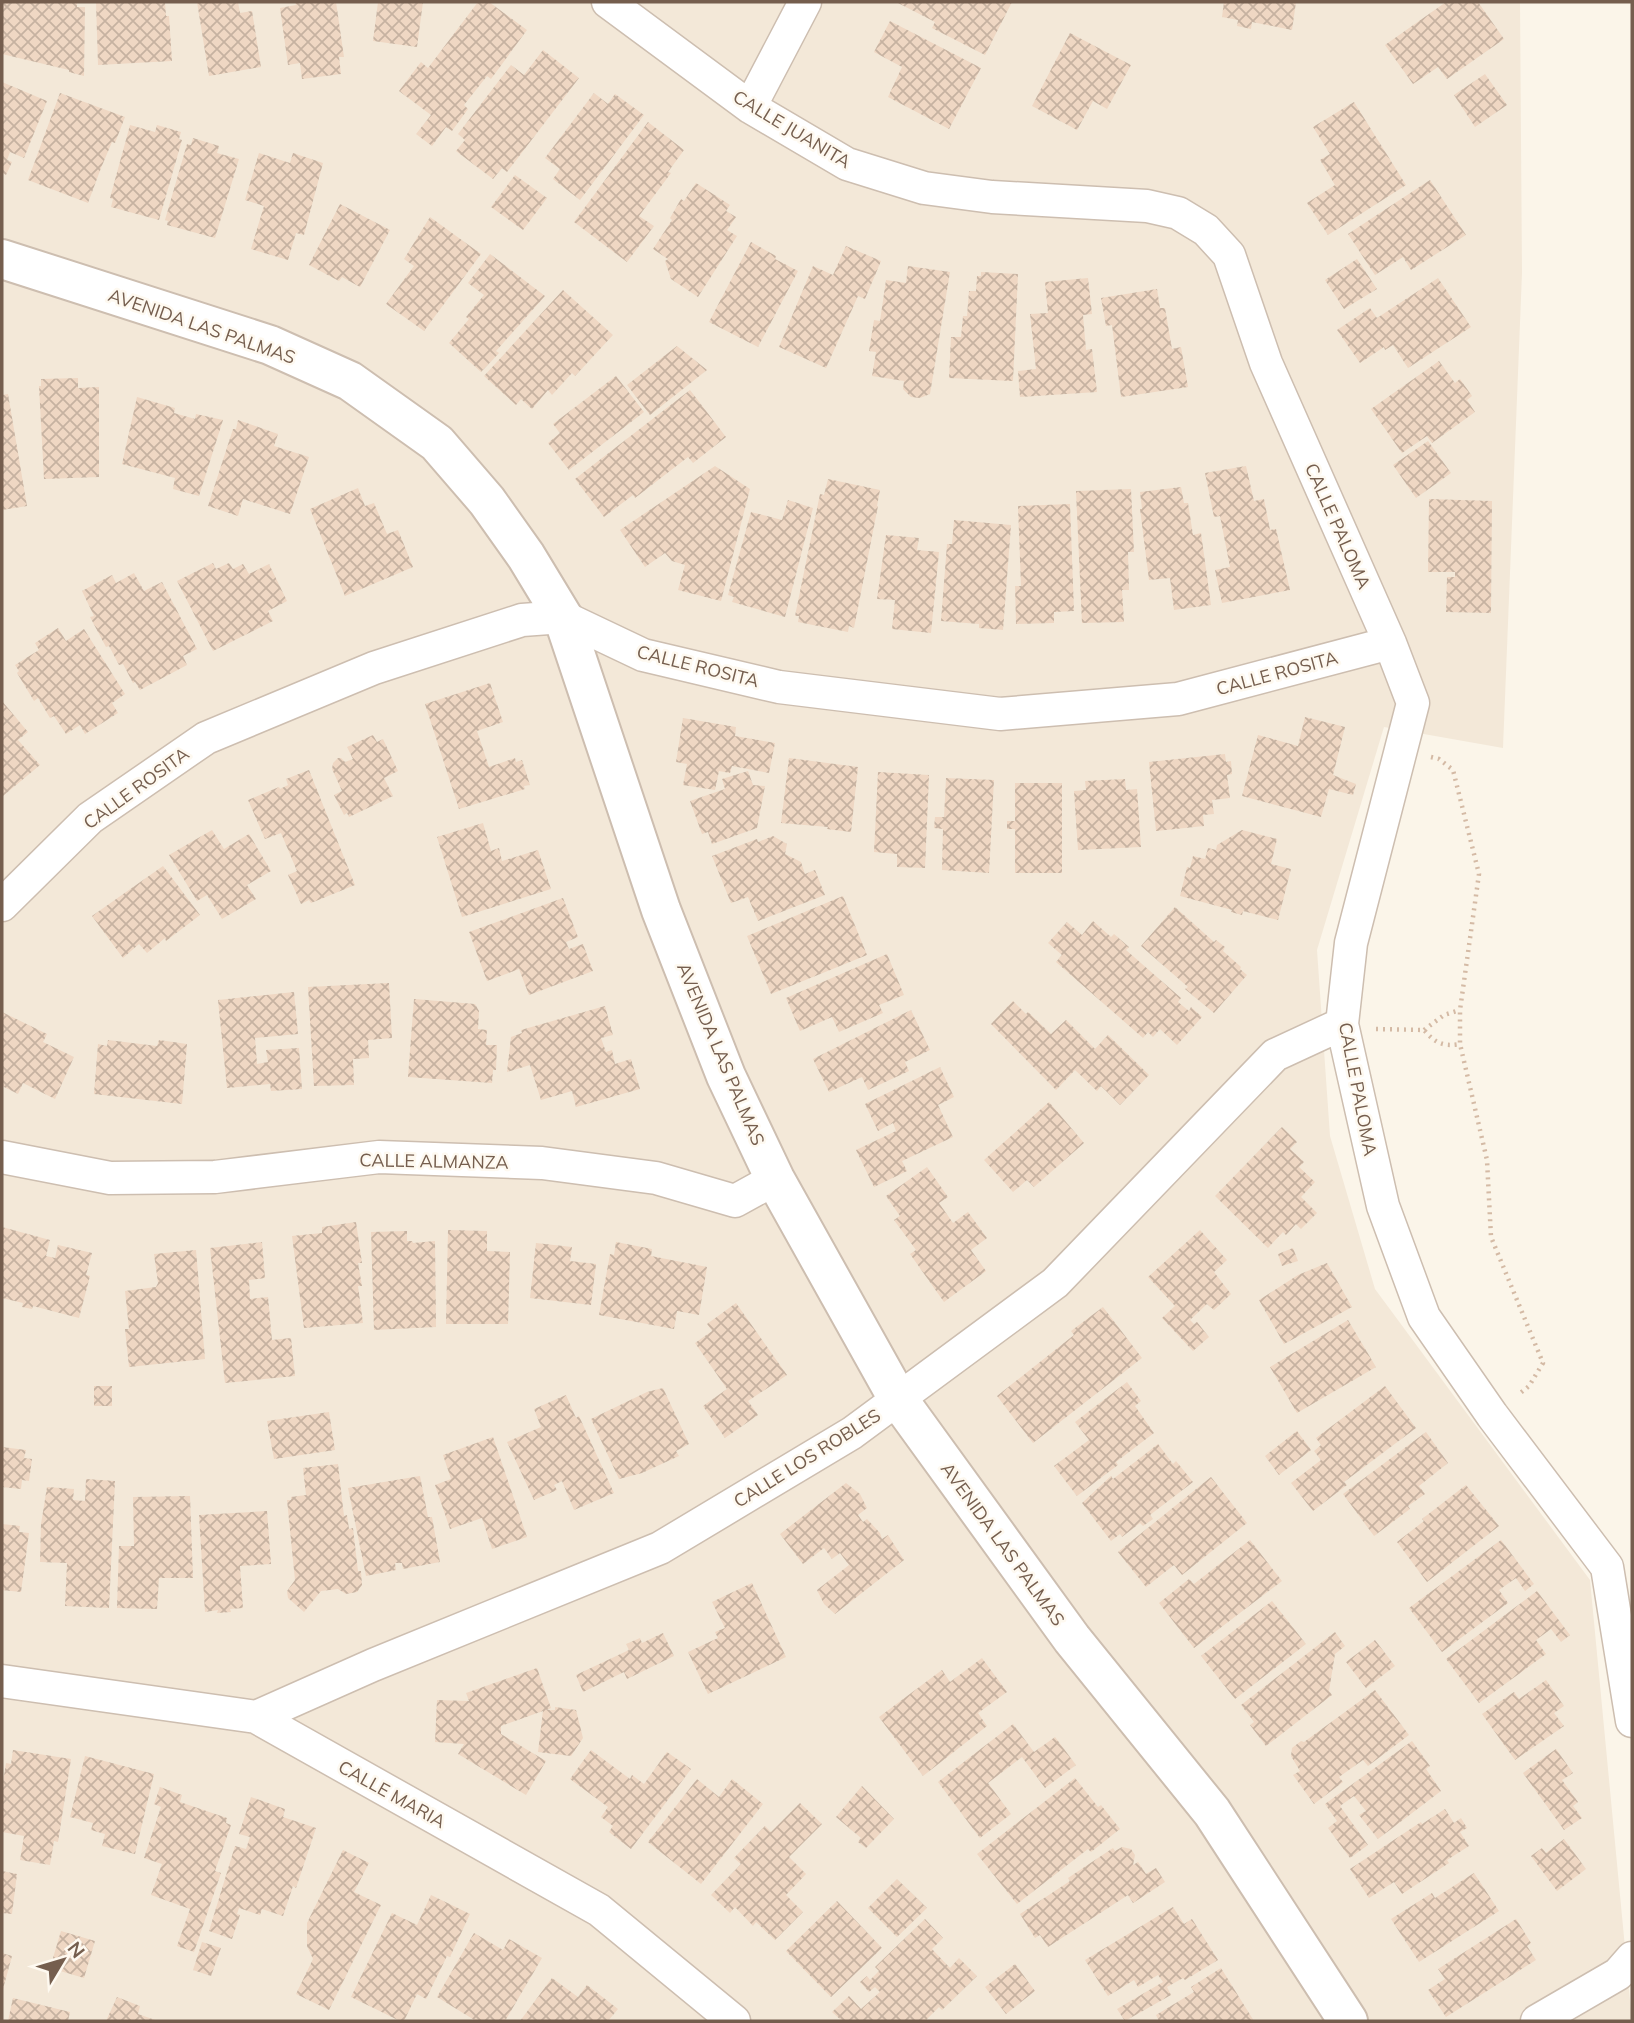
<svg xmlns="http://www.w3.org/2000/svg" width="1634" height="2023" font-family="Mulish,sans-serif">
<style>
.residential{fill:#f3e8d8}
.building{fill:url(#building-cross-hatch)}
.lines{fill:none;stroke-linecap:round;stroke-linejoin:round}
.minor-casing{stroke:#cdbeb0;stroke-width:35}
.tertiary-casing{stroke:#cdbeb0;stroke-width:42}
.path{stroke:#d4baa5;stroke-width:4.5;stroke-dasharray:2 5;stroke-linecap:butt}
.minor{stroke:#fff;stroke-width:32}
.tertiary{stroke:#fff;stroke-width:38}
.labels{text-anchor:middle;dominant-baseline:central;stroke-width:5;stroke-linejoin:round;paint-order:stroke}
.street-label{font-size:18px;fill:#755e4e;stroke:#fef9f0}
</style>
<defs>
<pattern id="building-cross-hatch" width="8" height="8" patternUnits="userSpaceOnUse" patternTransform="scale(1.75)"><rect width="8" height="8" fill="#efd7c3"/><path d="M0 0l8 8M0 8l8-8" fill="none" stroke="#c6b2a1"/></pattern>
</defs>
<rect width="100%" height="100%" fill="#fbf5e9"/>
<path class="residential" d="M2,2H1520L1522,273L1503,748L1384,727L1317,950L1330,1136L1375,1289L1590,1580L1632,2021H2Z"/>
<path class="building" d="M2,2H77V7H85L84,76L69,72V70L2,54Z
M96,2H165L166,16H169L172,61L98,65Z
M197,2H238L240,13L252,11L261,67L209,76Z
M295,2H336L344,57H339L341,74L302,79L300,63L288,65L280,8L296,5Z
M378,2H423L417,47L373,41Z
M478,2H489L527,30L491,79L487,76L464,105L468,109L452,131L446,127L432,146L416,134L431,115L399,91L421,62L428,68Z
M896,2H1012L985,55L932,28L935,22Z
M1224,2H1296L1292,30L1252,22L1251,29L1237,26L1238,20L1222,17Z
M1446,2H1478L1504,39L1447,79L1438,67L1413,84L1385,45Z
M890,21L981,68L949,129L888,97L902,67L874,52Z
M1070,33L1131,65L1107,109L1093,101L1077,130L1032,106Z
M543,50L579,78L507,172L502,168L493,179L456,151L465,140L458,134L511,65L524,75Z
M1485,74L1507,105L1475,127L1454,95Z
M2,82L47,101L24,158L10,152L7,160L12,162L6,175L2,173Z
M60,93L125,117L115,143L112,142L101,168L88,203L28,180Z
M594,93L608,104L615,94L644,115L580,200L553,179L560,169L545,158Z
M1354,102L1406,185L1328,235L1307,203L1335,185L1320,160L1330,154L1313,127Z
M648,122L684,150L668,172L671,173L639,216L654,226L627,262L574,222Z
M130,125L155,132L157,125L181,132L179,139L182,140L159,220L111,207L113,199L110,198Z
M193,138L219,146L217,153L239,159L215,238L167,225L168,221L165,220L187,144L191,145Z
M259,153L290,163L293,153L323,163L304,235L296,233L288,260L251,249L264,206L245,200Z
M515,175L547,198L523,230L491,207Z
M1430,180L1466,235L1411,270L1403,257L1375,275L1348,234Z
M696,183L730,205L726,211L736,217L727,230L737,236L698,297L671,279L665,261L668,259L653,249L672,220L670,218L681,199L684,201Z
M340,204L390,230L360,287L342,277L339,281L309,265Z
M430,217L481,254L424,331L386,304L414,266L404,259Z
M751,242L776,256L775,259L798,271L758,347L709,322Z
M846,246L881,261L865,299L858,296L826,368L779,347L813,266L833,275Z
M490,254L545,296L496,351L499,353L481,372L449,343L469,319L466,317L484,295L468,283Z
M1357,259L1377,289L1344,309L1325,280Z
M908,266L950,272L930,394L920,398L911,397L903,389L904,381L872,376L876,352L869,351L874,320L880,321L886,280L906,283Z
M981,272L1018,274L1013,381L949,378L951,337H961L963,316H967L969,291H976L977,276H981Z
M1088,278L1092,314L1083,315L1086,350L1092,349L1097,392L1020,397L1018,371L1036,369L1030,314L1048,313L1045,282Z
M1438,278L1471,327L1408,368L1393,345L1385,350L1384,347L1360,363L1337,330L1370,308L1377,318Z
M1157,289L1160,308H1165L1172,349L1181,347L1188,387L1121,397L1112,325L1106,326L1101,298Z
M563,290L613,335L575,376L572,373L552,395L548,390L532,409L521,399L516,405L484,376Z
M677,346L707,370L650,415L627,385Z
M1439,361L1455,383L1460,379L1472,396L1467,400L1475,412L1432,443L1427,436L1402,453L1371,409Z
M616,376L644,412L569,470L548,443L560,433L553,424Z
M78,378V388L99,387V477L44,479L39,386H41V379Z
M690,390L726,437L693,463L688,457L635,498L633,495L604,517L575,479Z
M8,394L27,506L2,510V395Z
M137,397L175,408L174,413L195,419L196,414L223,420L199,496L173,489L175,478L122,464Z
M238,420L278,434L274,446L309,457L290,514L243,499L238,516L208,506L233,429H236Z
M1428,441L1451,473L1416,498L1393,465Z
M715,466L750,489L721,601L678,590L685,565L672,561L665,553L645,567L620,530Z
M1246,466L1254,501L1264,499L1270,530L1276,529L1290,590L1222,603L1215,570L1230,567L1220,516L1214,517L1205,473Z
M828,479L880,490L877,506H878L854,628L849,626L848,632L798,622L799,616H795L820,494L824,495Z
M1181,487L1184,503H1188L1193,535L1201,533L1211,605L1174,610L1170,578L1149,580L1140,509H1142L1140,492Z
M358,488L365,506L374,503L387,534L398,530L413,567L345,596L310,509Z
M1131,489L1134,552H1128L1129,590H1122L1124,622L1082,623L1076,491Z
M1429,499L1492,501L1491,613L1446,612L1447,577H1455V572H1428Z
M788,500L813,508L785,617L732,602L734,597L728,595L751,512L782,520Z
M1070,504L1074,611L1054,612V623L1016,624L1015,586H1021L1018,506Z
M954,520L1011,525L1003,630L979,628V624L941,621L947,544H952Z
M886,535L919,538L917,550L939,552L931,633L892,629L895,600L877,599Z
M213,563L216,569L229,563L233,569L243,564L249,574L269,564L287,601L268,611L273,621L213,651L177,581Z
M134,573L144,591L162,582L197,649L183,656L187,665L140,690L135,682L133,683L123,664L119,665L109,646L106,647L90,617L94,616L82,591L112,575L116,583Z
M58,628L66,641L84,629L125,694L112,703L118,713L85,734L80,725L66,734L54,716L50,718L38,698L34,701L17,673L19,671L15,665L39,650L35,643Z
M490,683L503,722L477,731L489,767L515,758L516,762L522,760L530,785L524,786L525,789L459,809L425,704Z
M2,701L28,732L18,740L40,765L3,796Z
M1305,717L1345,727L1333,775L1356,784L1353,795L1329,789L1321,817L1242,796L1258,735L1298,746Z
M683,718L736,727L735,736L775,743L769,773L732,766L730,773L719,771L715,790L683,785L687,764L676,762Z
M373,735L377,742L383,739L398,771L384,778L393,796L349,817L347,813L344,815L334,795L342,791L332,769L333,763L338,758H341L345,762L353,759L347,747Z
M1225,754L1226,762L1231,761L1232,774L1227,775L1230,798L1212,800L1214,814L1203,815L1204,826L1156,831L1149,762Z
M789,758L858,767L851,832L827,829L828,827L781,823Z
M309,770L355,885L311,903L309,900L301,904L288,875L297,871L281,833L265,839L248,800L279,787L280,789L288,785L286,779Z
M748,771L753,785L765,786L757,828L712,844L708,832L702,834L690,801L725,789L722,779Z
M878,772L929,775L925,868L897,867V854L874,852Z
M946,778L994,780L989,873L942,870L943,829L934,828L935,817H944Z
M1125,779L1126,790L1137,789L1141,847L1078,850L1074,791L1086,790L1085,781Z
M1015,783H1062V873H1015V829H1007V821H1015Z
M483,823L491,851L499,848L502,861L538,850L551,889L462,917L437,837Z
M212,830L224,849L249,834L271,871L247,885L256,899L222,919L207,895L197,901L169,855Z
M1242,830L1277,839L1271,864L1291,869L1278,920L1243,911L1242,915L1231,912L1232,910L1180,896L1187,867L1190,868L1193,856L1205,859L1208,848L1216,850L1217,845Z
M773,836L787,844L785,854L801,862L805,874L815,870L825,895L758,921L748,897L731,903L712,856L757,839L758,842Z
M163,866L200,915L166,941L165,938L147,953L139,944L123,958L92,916Z
M843,896L867,955L771,994L747,936Z
M563,898L578,937L566,942L569,949L583,944L593,971L529,995L519,969L487,981L469,932Z
M1175,907L1214,942L1216,940L1225,947L1223,951L1241,967L1240,969L1247,975L1214,1013L1185,989L1188,987L1141,946Z
M1093,921L1111,937L1114,934L1129,947L1126,950L1181,998L1178,1002L1189,1011L1191,1007L1202,1017L1177,1045L1160,1029L1153,1037L1148,1032L1143,1038L1056,962L1062,955L1048,943L1067,922L1082,935Z
M887,954L904,995L879,1005L883,1013L839,1032L832,1017L800,1031L786,998Z
M389,983L392,1038L368,1040L369,1058L353,1059L354,1085L314,1086L308,987Z
M294,992L298,1034L255,1038L257,1064L268,1062L266,1050L299,1048L302,1089L271,1091L270,1084L227,1088L218,1000Z
M414,999L475,1004L479,1011L478,1029L487,1030L486,1045H497L496,1070H493L492,1083L408,1077Z
M1013,1001L1026,1014L1028,1012L1051,1034L1066,1020L1095,1049L1108,1035L1149,1075L1120,1105L1101,1086L1097,1091L1075,1070L1056,1090L991,1024Z
M605,1006L613,1035L601,1038L606,1052L612,1050L615,1064L631,1059L640,1089L576,1107L572,1091L541,1100L530,1065L507,1072L511,1037L522,1033L521,1030Z
M911,1010L930,1050L905,1062L909,1071L868,1090L862,1077L829,1092L813,1059Z
M2,1012L47,1034L43,1042L74,1057L55,1099L23,1083L18,1094L2,1086Z
M108,1040L157,1046L159,1040L187,1044L182,1104L94,1094L98,1044L107,1046Z
M940,1067L954,1097L938,1105L953,1137L902,1161L907,1171L874,1187L856,1150L896,1131L893,1123L878,1131L865,1104Z
M1049,1102L1084,1143L1034,1187L1027,1180L1013,1192L984,1160Z
M1282,1127L1297,1142L1290,1149L1304,1162L1299,1167L1315,1182L1301,1197L1317,1213L1301,1229L1296,1224L1286,1235L1283,1232L1268,1248L1215,1196Z
M927,1167L948,1197L939,1203L953,1223L968,1212L987,1238L971,1250L986,1271L944,1302L910,1254L916,1250L894,1220L900,1216L886,1196Z
M356,1222L362,1263H358L362,1286H358L363,1323L304,1328L292,1236L322,1233V1227Z
M2,1227L50,1240L46,1256L55,1258L58,1245L92,1253L86,1275L90,1276L79,1318L33,1306L32,1309L22,1307L23,1303L2,1298Z
M448,1230L487,1231V1251L510,1252L508,1324H446Z
M1200,1230L1227,1260L1214,1272L1231,1294L1214,1310L1207,1304L1190,1320L1194,1324L1197,1322L1209,1337L1193,1351L1162,1318L1175,1306L1148,1277Z
M407,1231V1241H412L413,1243L435,1241L436,1327L374,1330L371,1232Z
M262,1242L265,1278L249,1280L250,1299L268,1297L272,1340L291,1338L295,1376L225,1383L210,1248Z
M616,1242L652,1249L651,1256L707,1267L699,1315L677,1311L674,1329L599,1315L610,1254L614,1255Z
M536,1243L572,1247L570,1261L596,1264L591,1305L530,1298Z
M1293,1248L1298,1261L1282,1266L1278,1254Z
M196,1250L205,1359L129,1367L125,1329H129L125,1291L156,1287L158,1283L154,1254Z
M1327,1263L1352,1307L1284,1344L1259,1300L1298,1275Z
M736,1303L787,1375L748,1401L758,1415L725,1438L703,1406L727,1389L695,1343L712,1331L707,1324Z
M1103,1307L1142,1358L1033,1443L997,1396L1074,1335L1071,1331Z
M1348,1320L1376,1367L1297,1413L1270,1367Z
M1127,1382L1141,1401L1135,1406L1154,1433L1116,1462L1118,1465L1077,1496L1054,1466L1089,1440L1075,1422Z
M94,1386H112V1406H94Z
M1385,1386L1416,1428L1344,1482L1347,1485L1313,1511L1291,1483L1321,1460L1314,1451L1321,1445L1316,1438Z
M663,1388L689,1444L676,1451L679,1456L642,1473L619,1479L591,1419L647,1392Z
M566,1395L576,1418L579,1416L614,1493L574,1510L562,1481L554,1485L557,1490L534,1500L507,1442L541,1427L534,1409Z
M329,1412L335,1450L274,1459L267,1421Z
M1297,1431L1311,1450L1279,1475L1265,1456Z
M1426,1432L1448,1463L1419,1486L1425,1494L1408,1506L1410,1509L1374,1536L1343,1494Z
M493,1437L527,1537L492,1549L482,1518L450,1529L435,1485L451,1479L443,1455Z
M1158,1444L1173,1464L1176,1461L1193,1482L1150,1515L1153,1519L1143,1526L1140,1523L1122,1537L1120,1534L1111,1541L1082,1503L1111,1476L1113,1479Z
M2,1447L26,1450L24,1458L32,1459L29,1481L22,1480L21,1489L2,1487Z
M338,1464L344,1516L347,1515L349,1529L353,1528L358,1571H361L362,1585L357,1592L346,1594L338,1589L321,1591L304,1612L288,1598L287,1591L295,1580L287,1500H291V1497L306,1495L303,1468Z
M420,1476L428,1517H432L440,1562L403,1569L402,1563H395L396,1570L366,1576L348,1488Z
M1211,1477L1247,1523L1182,1575L1174,1565L1146,1587L1118,1552Z
M86,1479L115,1481L109,1608L65,1606L67,1563L40,1562L41,1524L47,1487L74,1489L73,1500L85,1501Z
M846,1483L860,1494L867,1508L858,1515L863,1522L867,1519L880,1533L882,1539L888,1535L904,1560L835,1614L824,1604L817,1590L849,1565L840,1553L832,1559L824,1548L803,1564L780,1534Z
M1466,1485L1499,1526L1427,1582L1397,1542L1424,1521L1422,1519Z
M190,1496L193,1578H159L157,1609L117,1608L119,1546H134L133,1497Z
M267,1511L271,1564L240,1566L243,1608L230,1609L231,1612L217,1613L218,1610L205,1612L199,1515Z
M2,1524L20,1526L19,1532L29,1533L21,1592L2,1590Z
M1250,1540L1282,1581L1194,1648L1159,1603L1189,1579L1194,1584Z
M1501,1540L1534,1584L1525,1591L1516,1578L1499,1590L1508,1603L1442,1652L1409,1608Z
M752,1583L786,1657L708,1694L688,1652L718,1638L715,1632L725,1628L712,1602Z
M1537,1591L1570,1635L1561,1642L1551,1629L1536,1640L1546,1654L1479,1703L1446,1659Z
M1272,1601L1306,1644L1235,1699L1201,1656Z
M1335,1632L1345,1646L1335,1654L1329,1691L1332,1695L1266,1746L1250,1725L1254,1722L1241,1705Z
M663,1633L674,1656L627,1679L624,1672L583,1692L576,1675L629,1650L626,1644L640,1638L642,1643Z
M1375,1640L1395,1666L1366,1688L1346,1662Z
M982,1658L1007,1692L978,1713L987,1726L923,1776L879,1717L942,1670L950,1682Z
M537,1668L551,1708L547,1710H555V1707L576,1710L583,1738L571,1756L538,1752L543,1711L501,1726V1734L546,1761L526,1795L458,1754L464,1744L435,1742L437,1700L469,1701L466,1693Z
M1546,1680L1564,1706L1554,1713L1564,1726L1515,1760L1482,1714L1514,1692L1519,1699Z
M1375,1690L1409,1735L1368,1766L1363,1760L1339,1777L1343,1782L1314,1804L1293,1775L1300,1771L1291,1756L1292,1748L1301,1741L1304,1742Z
M1013,1724L1034,1752L1055,1737L1076,1765L1045,1788L1022,1757L988,1783L1011,1814L980,1838L938,1782Z
M1412,1741L1430,1766L1426,1769L1441,1791L1378,1839L1359,1815L1366,1811L1354,1796L1340,1806L1368,1845L1350,1858L1328,1828L1337,1821L1325,1804Z
M1556,1749L1573,1773L1562,1780L1578,1802L1573,1806L1582,1818L1564,1830L1523,1773Z
M13,1750L71,1759L58,1842L54,1841L50,1865L20,1860L24,1836L2,1832V1789L6,1763L11,1764Z
M591,1750L630,1779L632,1775L644,1784L667,1752L691,1769L631,1849L609,1832L613,1826L601,1817L608,1807L570,1779Z
M85,1756L154,1774L135,1854L102,1846L105,1834L91,1830L93,1823L70,1817Z
M1075,1778L1098,1807L1101,1805L1120,1829L1091,1852L1088,1849L1017,1904L977,1854Z
M697,1779L719,1797L732,1779L763,1804L701,1884L648,1842Z
M862,1786L894,1819L866,1848L858,1842L861,1838L836,1817Z
M160,1787L182,1795L180,1802L227,1818L226,1823L231,1825L215,1871L221,1873L194,1952L177,1946L190,1909L151,1895L162,1864L144,1858L161,1807L154,1804Z
M251,1797L285,1809L283,1817L316,1828L296,1888L293,1886L283,1916L262,1909L260,1915L239,1908L237,1914L240,1915L232,1939L209,1931L235,1846L246,1849L250,1837L239,1834Z
M800,1803L822,1824L789,1857L806,1874L786,1895L803,1912L775,1940L756,1922L753,1926L735,1907L730,1913L711,1895L741,1864L734,1858L765,1826L771,1832Z
M1445,1809L1454,1823L1461,1818L1467,1828L1460,1832L1469,1846L1447,1860L1449,1863L1402,1894L1394,1882L1369,1898L1350,1869L1421,1822L1422,1824Z
M1564,1839L1586,1869L1557,1891L1531,1856L1542,1848L1546,1853Z
M1122,1847L1131,1849L1135,1855L1133,1865L1138,1862L1146,1874L1156,1868L1165,1882L1133,1903L1128,1895L1048,1947L1040,1935L1035,1938L1020,1914L1070,1881L1068,1878L1113,1848L1115,1851Z
M343,1850L369,1863L354,1892L381,1905L329,2010L296,1994L313,1959L307,1946V1923Z
M2,1871L17,1874L12,1914L2,1913Z
M1474,1873L1499,1911L1419,1962L1391,1919L1432,1893L1435,1898Z
M897,1879L927,1908L897,1937L868,1908Z
M431,1895L470,1914L450,1957L447,1956L426,1999L417,1994L404,2021H400L351,1997L392,1913L417,1925Z
M837,1901L882,1948L831,1997L786,1951Z
M1173,1907L1184,1924L1192,1919L1218,1960L1185,1980L1183,1978L1167,1987L1171,1995L1125,2021L1117,2009L1163,1982L1158,1975L1138,1987L1134,1980L1108,1996L1085,1960Z
M925,1919L943,1938L932,1949L950,1968L959,1958L977,1976L942,2010L939,2007L925,2021H842L832,2012L849,1996L861,2009L880,1992L875,1987L869,1992L860,1982L867,1976L870,1980L879,1971L875,1967Z
M1516,1919L1531,1943L1527,1946L1536,1960L1446,2017L1428,1990L1445,1979L1438,1969Z
M61,1931L95,1941L84,1978L50,1968Z
M474,1933L503,1950L509,1939L542,1958L505,2021H476L437,1997Z
M202,1942L221,1948L211,1976L193,1970Z
M2,1953L12,1956L3,1989H2Z
M1015,1964L1035,1991L1006,2014L985,1987Z
M1221,1968L1254,2021H1159L1156,2015L1194,1992L1191,1987Z
M552,1978L578,1997L587,1985L618,2009L608,2021H520Z
M117,1997L140,2006L138,2014L158,2021H106Z
M13,1998L70,2012L68,2021H8Z"/>
<g class="lines">
<g class="minor-casing">
<path id="minor" d="M608,2L750,107L847,164L924,188L992,197L1147,206L1178,213L1206,230L1229,255L1266,363L1390,643L1413,703L1351,943L1342,1024L1383,1206L1424,1317L1492,1415L1607,1567L1632,1721
M750,107L805,2
M2,905L90,818L206,738L374,668L522,620L563,617L643,655L779,687L1000,714L1178,699L1390,643
M2,1157L110,1178L215,1177L379,1157L542,1163L656,1178L735,1201L775,1179
M2,1681L256,1717L599,1910L734,2021
M256,1717L373,1665L660,1548L852,1433L1055,1283L1275,1055L1342,1024
M1537,2021L1618,1974L1632,1958"/>
</g>
<g class="tertiary-casing">
<path id="tertiary" d="M2,259L270,345L350,381L437,443L487,501L526,556L563,617L661,910L726,1076L775,1179L898,1399L1072,1639L1212,1812L1348,2021"/>
</g>
<path class="path" d="M1431,757L1439,759L1453,770L1479,874L1460,1010V1044L1487,1160L1491,1237L1543,1363L1529,1386L1518,1395
M1376,1029L1424,1030C1435,1043 1443,1047 1460,1044
M1424,1030L1444,1015L1460,1010"/>
<use href="#minor" class="minor"/>
<use href="#tertiary" class="tertiary"/>
</g>
<g class="labels">
<g class="street-label">
<text transform="translate(792 129) rotate(31)">CALLE JUANITA</text>
<text transform="translate(202 326) rotate(19)">AVENIDA LAS PALMAS</text>
<text transform="translate(1338 526) rotate(66)">CALLE PALOMA</text>
<text transform="translate(698 666) rotate(14)">CALLE ROSITA</text>
<text transform="translate(1277 673) rotate(-15)">CALLE ROSITA</text>
<text transform="translate(136 788) rotate(-36)">CALLE ROSITA</text>
<text transform="translate(721 1054) rotate(67)">AVENIDA LAS PALMAS</text>
<text transform="translate(1358 1089) rotate(79)">CALLE PALOMA</text>
<text transform="translate(434 1161) rotate(1)">CALLE ALMANZA</text>
<text transform="translate(807 1458) rotate(-32)">CALLE LOS ROBLES</text>
<text transform="translate(1003 1544) rotate(54)">AVENIDA LAS PALMAS</text>
<text transform="translate(392 1794) rotate(29)">CALLE MARIA</text>
</g>
</g>
<rect width="1634" height="2023" fill="none" stroke="#755e4e" stroke-width="7"/>
<g transform="translate(63 1960) rotate(52)" stroke="#fef9f0" stroke-width="5" paint-order="stroke">
<path d="M0-5L12 26L0 18L-12 26Z" fill="#755e4e"/>
<text y="-10" font-size="19" font-weight="bold" text-anchor="middle" fill="#755e4e">N</text>
</g>
</svg>
